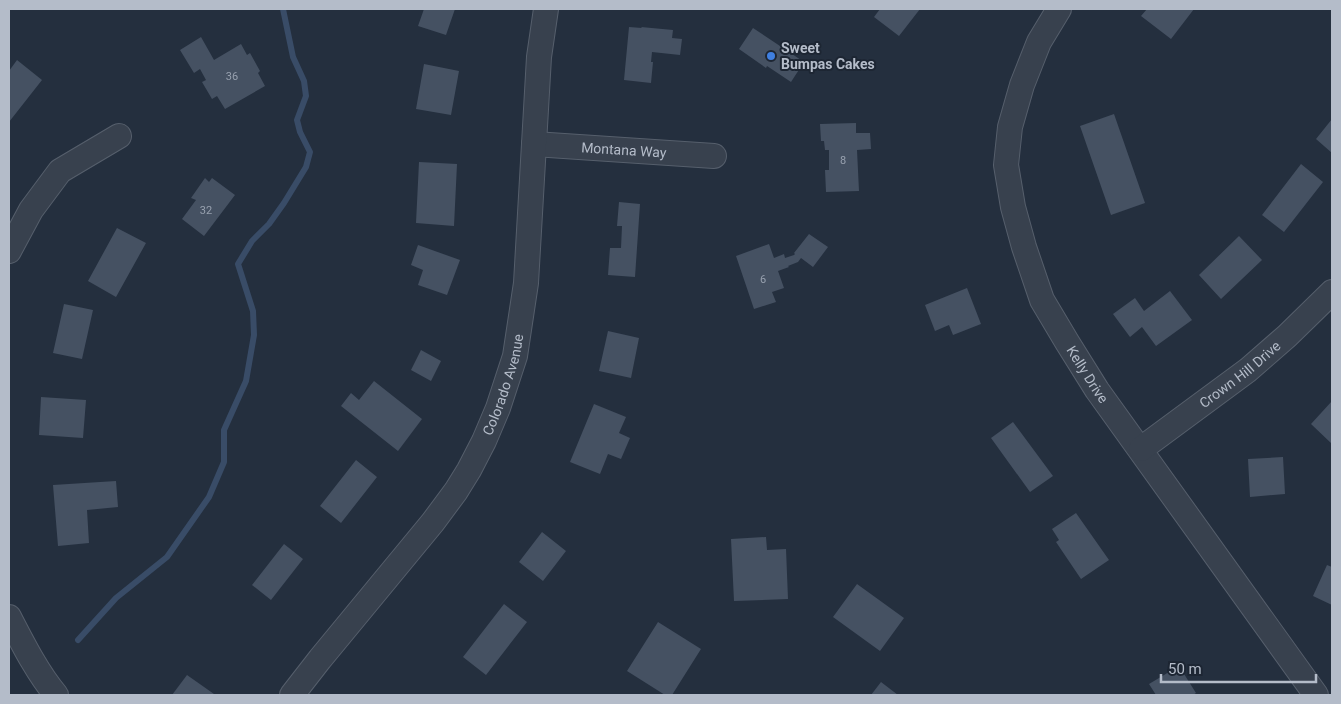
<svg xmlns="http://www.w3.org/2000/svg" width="1341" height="704" font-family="Roboto,sans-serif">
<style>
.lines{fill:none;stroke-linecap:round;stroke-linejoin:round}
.stream{stroke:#394c67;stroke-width:6}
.building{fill:#455162}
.minor-casing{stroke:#565f6c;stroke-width:26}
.minor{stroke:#38414e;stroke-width:24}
.shop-dot{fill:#3f7fe0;stroke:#1d2633;stroke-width:2}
.labels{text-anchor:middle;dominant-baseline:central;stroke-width:4;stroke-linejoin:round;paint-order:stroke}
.number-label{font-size:11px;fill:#98a1af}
.poi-label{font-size:14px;font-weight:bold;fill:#b4bcc9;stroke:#1d2633;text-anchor:start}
.street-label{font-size:14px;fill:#b4bcc9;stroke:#1d2633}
</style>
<rect width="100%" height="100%" fill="#242f3e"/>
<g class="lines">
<path class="stream" d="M78,640L116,598L167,557L209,497L224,462V430L246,381L254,335L253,311L238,264L252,241L269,224L284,203L306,167L310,152L300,132L297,120L306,96L304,81L293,57L283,9"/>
</g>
<path class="building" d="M424,9H455L446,35L418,26Z
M880,9H920L899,36L874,17Z
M1147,9H1194L1171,39L1141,16Z
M629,27L642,28L641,27L673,30L672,38L682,39L680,55L652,52L651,62H653L651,83L624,80Z
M753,28L804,62L791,82L767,66L766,68L739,49Z
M201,37L214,60L241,44L247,55L250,53L260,71L258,73L265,86L225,109L217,96L212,99L202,82L206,80L200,69L194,73L180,50Z
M17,60L42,80L9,122V71Z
M424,64L459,71L451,115L416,109Z
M1114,114L1145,203L1111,215L1080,126Z
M1332,119V153L1316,139Z
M856,123V133H870L871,149L857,150L859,191L826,192L825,170H829V150H825L824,141H821L820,124Z
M419,162L457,164L454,226L416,223Z
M1301,164L1323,182L1284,232L1262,215Z
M205,178L209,182L212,178L235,195L204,236L182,219L196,200L191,198Z
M619,202L640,204L635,277L608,275L610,248H621L622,226H617Z
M117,228L146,243L116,297L88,281Z
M809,234L828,247L813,267L801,258L798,262L788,266L789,267L778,271L784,288L772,292L776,302L754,309L736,256L769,244L774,258L784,254L785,258L794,255L795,254L794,253Z
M1239,236L1262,260L1221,299L1199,275Z
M418,245L460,260L447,295L418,285L423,270L411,265Z
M967,288L981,324L953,335L949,325L935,331L925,305Z
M1170,291L1192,320L1156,346L1142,327L1130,337L1113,314L1135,298L1144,311Z
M64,304L93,310L82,359L53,353Z
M608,331L639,338L631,378L599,371Z
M421,350L441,361L431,381L411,370Z
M374,381L422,419L398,451L341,406L351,393L359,400Z
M41,397L86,400L83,438L39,435Z
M1332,401V444L1311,424Z
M594,404L626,417L619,433L630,438L621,459L608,454L600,474L570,462Z
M1013,422L1053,476L1030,492L991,438Z
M1283,457L1285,494L1250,497L1248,459Z
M356,460L377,477L341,523L320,506Z
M116,481L118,507L87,510L89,543L58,546L53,485Z
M1076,513L1109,560L1081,579L1056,542L1059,540L1052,529Z
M542,532L566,551L543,581L519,562Z
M766,537L767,550L786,549L788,599L734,601L731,539Z
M284,544L303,559L271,600L252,585Z
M1327,565L1332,567V605L1313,596Z
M857,584L904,618L880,651L833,617Z
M504,604L527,622L486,675L463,657Z
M658,622L701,649L672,695H665L627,671Z
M1179,666L1196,693L1193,695H1156L1149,684Z
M187,675L214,694L213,695H172Z
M881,682L898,695H871Z"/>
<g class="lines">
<g class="minor-casing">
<g id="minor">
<path id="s1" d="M1059,9L1039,42L1022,85L1010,127L1006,165L1013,207L1024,247L1042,300L1067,342L1097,390L1316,695"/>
<path id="s2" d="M534,144L714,156"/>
<path d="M9,251L31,210L60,171L119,136"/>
<path id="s3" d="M1141,449L1248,370L1287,336L1332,292"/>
<path d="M9,617C23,644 37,672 56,695"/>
<path id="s4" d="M292,695L320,659L433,522L456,491L469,470L484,441L498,408L515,356L526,283L539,57L546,9"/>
</g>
</g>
<use href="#minor" class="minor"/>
</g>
<circle class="shop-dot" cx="771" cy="56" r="5"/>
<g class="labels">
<g class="number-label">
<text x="232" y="76">36</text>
<text x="843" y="160">8</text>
<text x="206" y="210">32</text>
<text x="763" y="279">6</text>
</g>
<g class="poi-label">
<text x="781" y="48">Sweet<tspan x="781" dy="16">Bumpas Cakes</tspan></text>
</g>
<g class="street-label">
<text stroke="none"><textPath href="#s2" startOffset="90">Montana Way</textPath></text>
<text stroke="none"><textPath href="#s1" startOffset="394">Kelly Drive</textPath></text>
<text stroke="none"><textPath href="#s3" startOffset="124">Crown Hill Drive</textPath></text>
<text stroke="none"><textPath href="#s4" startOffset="379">Colorado Avenue</textPath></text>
</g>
</g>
<rect width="1341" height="704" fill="none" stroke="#b4bcc9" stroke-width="20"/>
<path d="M1161 674v8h155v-8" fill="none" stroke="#b4bcc9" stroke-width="2.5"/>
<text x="1168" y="674" font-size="15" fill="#b4bcc9" stroke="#1d2633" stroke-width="4" paint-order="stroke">50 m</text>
</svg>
